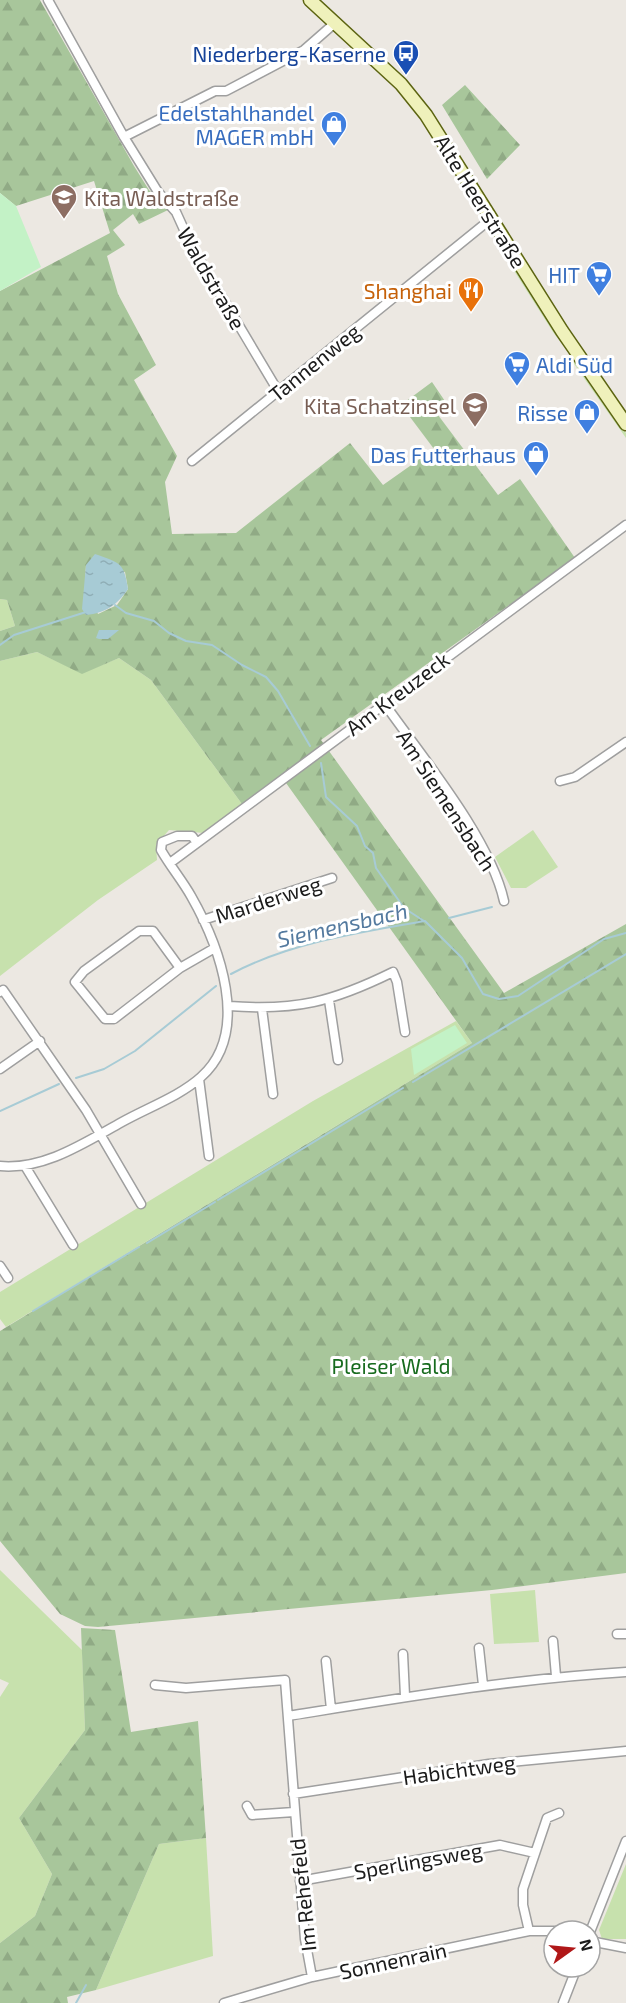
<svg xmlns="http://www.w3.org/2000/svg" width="626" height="2003" font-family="'Exo 2',sans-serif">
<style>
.grass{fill:#c7e1ad}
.forest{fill:url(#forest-firs);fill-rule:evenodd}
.park{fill:#c3f2c6}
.water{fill:url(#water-ripples)}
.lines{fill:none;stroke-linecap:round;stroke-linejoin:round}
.stream{stroke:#a7cbd5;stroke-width:2}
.street-casing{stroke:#9f9f9f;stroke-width:11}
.secondary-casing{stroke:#5c6411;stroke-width:15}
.street{stroke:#fff;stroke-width:8}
.secondary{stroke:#eff1bb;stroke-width:12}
.labels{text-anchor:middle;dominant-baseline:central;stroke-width:6;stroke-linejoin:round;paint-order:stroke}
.transit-label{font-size:21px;fill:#164399;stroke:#fff;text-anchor:end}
.shop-label{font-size:21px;fill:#366cbe;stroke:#fff;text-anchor:end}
.education-label{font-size:21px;fill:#785e54;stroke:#fff;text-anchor:start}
.street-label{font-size:21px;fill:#1b1b1b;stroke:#fff}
.food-label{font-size:21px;fill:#c56008;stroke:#fff;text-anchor:end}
.park-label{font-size:21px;fill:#176b1e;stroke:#fff}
.water-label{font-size:22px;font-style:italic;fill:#547a9f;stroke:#fff}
</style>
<defs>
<pattern id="forest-firs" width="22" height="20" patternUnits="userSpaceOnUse" patternTransform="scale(1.5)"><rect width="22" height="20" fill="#a8c69b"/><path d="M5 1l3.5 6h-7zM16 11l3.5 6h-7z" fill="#90aa85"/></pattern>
<pattern id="water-ripples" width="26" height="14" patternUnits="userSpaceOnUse" patternTransform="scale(1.5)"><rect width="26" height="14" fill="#a7cbd5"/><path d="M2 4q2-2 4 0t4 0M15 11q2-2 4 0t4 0" fill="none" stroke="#8faeb6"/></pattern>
</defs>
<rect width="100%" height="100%" fill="#ece8e2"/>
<path class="grass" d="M502,246L564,343L562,344L553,332L499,247Z
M574,359L626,433V438L572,361Z
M0,599L7,600L15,626L0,631Z
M37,652L82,673L119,658L151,680L242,804L204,833L169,830L156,845L157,860L98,900L0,976V661Z
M533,830L558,867L526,888H511L495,857Z
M456,1021L472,1043L6,1327L0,1319V1292L313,1101Z
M0,1570L82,1650L85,1730L19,1818L52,1874L35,1916L0,1943V1697L9,1683L0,1679Z
M535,1590L539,1642L494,1644L490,1594Z
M206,1838L213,1956L96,1990L159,1844Z
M626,1864V1939H602L599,1930Z"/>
<path class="forest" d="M0,0H40L134,166L149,190L168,210L139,224L133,214L113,230L125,245L107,256L118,294L156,365L134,380L177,456L165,482L172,534L236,533L350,443L383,485L434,449L401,405L432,382L449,407L438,415L498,495L520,479L575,558L321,740L504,993L626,924V1573L492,1590L98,1627L85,1626L60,1614L0,1541V1331L472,1043L281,776L242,804L151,680L119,658L82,674L37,652L0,661V631L15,626L7,600L0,599V291L110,233L94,181L16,206L0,193ZM86,565L125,572L128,589L117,605L98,614L85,583Z
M465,85L520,145L487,179L442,105Z
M81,1628L115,1630L131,1732L198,1721L206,1838L159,1844L96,1990L67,1997L68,2003H0V1943L35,1916L52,1874L19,1818L85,1730Z"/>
<path class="park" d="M0,193L16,206L41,267L0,291Z
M455,1025L467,1043L414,1075L411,1049Z"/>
<path class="water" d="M95,554C120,563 124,562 128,589C117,605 106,613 86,615L82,609L86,565Z
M99,630H119L108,639H99L96,638Z"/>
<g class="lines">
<path class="stream" d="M115,605L126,613L154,621L169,633L186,641L212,645L242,665L266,677L278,691L310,746
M0,645L14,635L86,612
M321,763L326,797L357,826L365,846L373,853L376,868L404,908L424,921
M449,918L492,907
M231,974C289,943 360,932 425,921L462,958L483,994L499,999L518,996L604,939L626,933
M76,1078L104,1069L135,1051L216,986
M413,1082L626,954
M0,1111L59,1084
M218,1200L403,1088
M147,1243L215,1202
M33,1311L139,1247
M76,2003L86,1985"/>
<g class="street-casing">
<path id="street" d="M48,0L124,137L158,192L176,212L191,245L278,391
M124,137L215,91H226L304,50L336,22
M192,461L492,218
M384,703C422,757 490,838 504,901
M560,781L575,777L626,742
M170,863L626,525
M203,920L332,878
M180,968L153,931H139L84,971L75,982L105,1019H114L180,968L213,949
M0,992L3,990L86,1110L141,1204
M329,1000L338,1060
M229,1006C296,1011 332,1002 393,972L397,982L405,1032
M262,1009L273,1094
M0,1069L40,1041
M199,1079L209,1156
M0,1166C44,1170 84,1143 122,1122C147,1108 180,1096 201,1077C252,1032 219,945 191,896C182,880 170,866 161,850L162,842L177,836H192L197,843
M25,1166L73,1245
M0,1266L8,1278
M617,1634H626
M553,1641L556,1676
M479,1648L483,1685
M403,1654L405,1696
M326,1661L331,1709
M155,1685L186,1688L285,1680L305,1939L312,1977
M288,1716C400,1698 512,1679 626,1672
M293,1794L489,1764L626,1751
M247,1806L252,1815L294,1812
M300,1881L500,1845L535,1853
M529,1931L523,1905V1889L547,1818L559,1813
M590,1932L626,1841
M590,1941L626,1948
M224,2003L234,2000
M234,2003V2000L312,1977L529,1931H557
M563,2003L577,1967"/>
</g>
<g class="secondary-casing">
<path id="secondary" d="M310,0L401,84L426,115L562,331L626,424"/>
</g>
<use href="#street" class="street"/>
<use href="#secondary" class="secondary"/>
</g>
<defs>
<g id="bus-pin" transform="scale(1.35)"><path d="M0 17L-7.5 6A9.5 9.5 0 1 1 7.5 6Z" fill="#1a4fb4" stroke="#fff"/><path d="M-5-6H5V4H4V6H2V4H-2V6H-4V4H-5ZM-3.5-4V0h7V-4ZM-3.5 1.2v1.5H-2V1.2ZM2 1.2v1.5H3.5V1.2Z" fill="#fff"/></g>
<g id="shop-pin" transform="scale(1.35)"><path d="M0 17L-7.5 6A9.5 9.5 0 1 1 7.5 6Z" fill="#3f7fe0" stroke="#fff"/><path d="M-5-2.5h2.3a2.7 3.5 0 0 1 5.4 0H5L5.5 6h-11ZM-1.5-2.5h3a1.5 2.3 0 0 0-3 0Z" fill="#fff"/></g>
<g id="school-pin" transform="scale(1.35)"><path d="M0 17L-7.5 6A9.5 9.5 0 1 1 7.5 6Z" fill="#8d6e63" stroke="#fff"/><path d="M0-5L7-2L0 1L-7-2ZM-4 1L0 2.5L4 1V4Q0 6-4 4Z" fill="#fff"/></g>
<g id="supermarket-pin" transform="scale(1.35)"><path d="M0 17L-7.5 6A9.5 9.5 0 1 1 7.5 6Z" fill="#3f7fe0" stroke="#fff"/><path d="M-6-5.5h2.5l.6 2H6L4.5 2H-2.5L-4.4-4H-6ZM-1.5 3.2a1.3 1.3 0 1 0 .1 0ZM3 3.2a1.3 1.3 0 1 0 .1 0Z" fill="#fff"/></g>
<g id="restaurant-pin" transform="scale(1.35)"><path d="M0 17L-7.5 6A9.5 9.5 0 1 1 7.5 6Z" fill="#e8710a" stroke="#fff"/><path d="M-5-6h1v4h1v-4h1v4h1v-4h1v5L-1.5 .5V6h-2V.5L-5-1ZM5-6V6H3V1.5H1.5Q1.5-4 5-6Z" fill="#fff"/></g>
</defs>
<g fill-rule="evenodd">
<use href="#bus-pin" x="406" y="53"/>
<use href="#shop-pin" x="334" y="124"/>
<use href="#school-pin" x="64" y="197"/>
<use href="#supermarket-pin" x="599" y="274"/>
<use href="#restaurant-pin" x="471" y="290"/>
<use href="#supermarket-pin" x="517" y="364"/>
<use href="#school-pin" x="475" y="405"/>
<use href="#shop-pin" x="587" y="412"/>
<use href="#shop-pin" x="536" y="454"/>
</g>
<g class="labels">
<g class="transit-label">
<text x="386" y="53">Niederberg-Kaserne</text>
</g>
<g class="shop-label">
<text x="314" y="112">Edelstahlhandel<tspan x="314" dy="24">MAGER mbH</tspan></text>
<text x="580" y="274">HIT</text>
<text x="536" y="364" text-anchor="start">Aldi Süd</text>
<text x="568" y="412">Risse</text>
<text x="516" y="454">Das Futterhaus</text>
</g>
<g class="education-label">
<text x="84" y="197">Kita Waldstraße</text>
<text x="456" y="405" text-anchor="end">Kita Schatzinsel</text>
</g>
<g class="street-label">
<text transform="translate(481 201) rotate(58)">Alte Heerstraße</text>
<text transform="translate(212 278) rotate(60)">Waldstraße</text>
<text transform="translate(314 362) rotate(-39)">Tannenweg</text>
<text transform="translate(397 693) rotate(-37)">Am Kreuzeck</text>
<text transform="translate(447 800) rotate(57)">Am Siemensbach</text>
<text transform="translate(268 899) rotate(-18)">Marderweg</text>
<text transform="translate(459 1769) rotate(-8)">Habichtweg</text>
<text transform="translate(418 1860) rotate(-10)">Sperlingsweg</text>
<text transform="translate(302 1895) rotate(-96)">Im Rehefeld</text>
<text transform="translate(393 1960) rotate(-12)">Sonnenrain</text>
</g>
<g class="food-label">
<text x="452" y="290">Shanghai</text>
</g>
<g class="park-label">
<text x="391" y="1365">Pleiser Wald</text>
</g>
<g class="water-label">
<text transform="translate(342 924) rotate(-13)">Siemensbach</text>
</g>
</g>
<g transform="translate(572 1949) rotate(75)"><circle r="28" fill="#ffffff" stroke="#a4a4a4" stroke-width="1.5"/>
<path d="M0-4.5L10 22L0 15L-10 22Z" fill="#b01718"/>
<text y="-9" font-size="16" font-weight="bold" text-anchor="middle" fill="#1b1b1b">N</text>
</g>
</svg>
